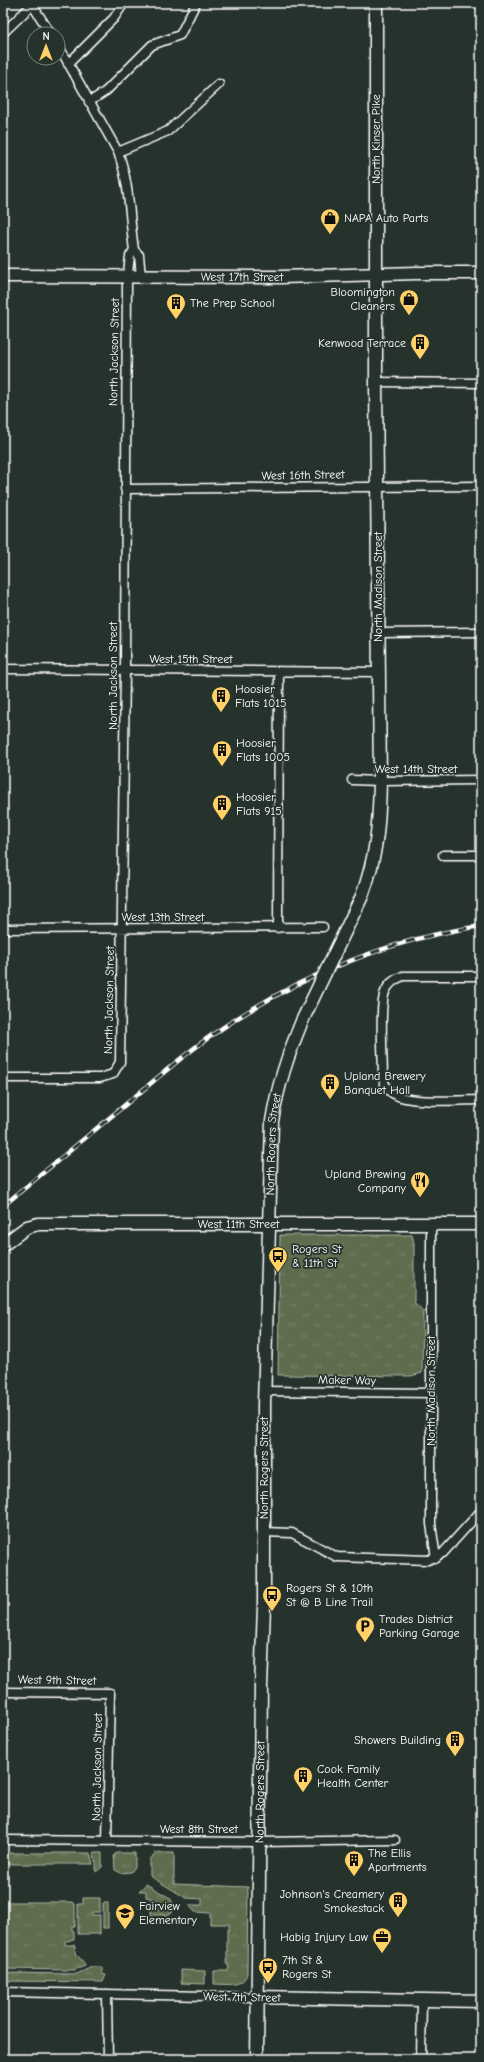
<svg xmlns="http://www.w3.org/2000/svg" width="484" height="2062" font-family="'Comic Neue',sans-serif">
<style>
.grass{fill:url(#grass-tufts);stroke:#afb6a6}
.lines{fill:none;stroke-linecap:round;stroke-linejoin:round}
.street-casing{stroke:#fff;stroke-width:11}
.secondary-casing{stroke:#fff;stroke-width:15}
.street{stroke:#26332d;stroke-width:8}
.secondary{stroke:#26332d;stroke-width:12}
.rail-casing{stroke:#fff;stroke-width:4.5}
.rail{stroke:#26332d;stroke-width:3;stroke-dasharray:9;stroke-linecap:butt}
.secondary-bridge-casing{stroke:#fff;stroke-width:15;stroke-linecap:butt}
.secondary-bridge{stroke:#26332d;stroke-width:12}
.labels{text-anchor:middle;dominant-baseline:central;stroke-width:3.5;stroke-linejoin:round;paint-order:stroke}
.street-label{font-size:12px;fill:#fff;stroke:#26332d}
.poi-label{font-size:12px;fill:#fff;stroke:#26332d;text-anchor:start}
</style>
<defs>
<pattern id="grass-tufts" width="24" height="20" patternUnits="userSpaceOnUse"><rect width="24" height="20" fill="#5f6c4e"/><path d="M3 7l-1-3M5 7V3M7 7l1-3M15 17l-1-3M17 17v-4M19 17l1-3" fill="none" stroke="#778269"/></pattern>
</defs>
<rect width="100%" height="100%" fill="#26332d"/>
<filter id="ink" filterUnits="userSpaceOnUse"><feTurbulence type="fractalNoise" baseFrequency=".025" numOctaves="2"/><feDisplacementMap in="SourceGraphic" scale="8" xChannelSelector="R" yChannelSelector="G"/><feConvolveMatrix kernelMatrix="1 2 1 2 8 2 1 2 1" color-interpolation-filters="sRGB"/></filter>
<g filter="url(#ink)">
<path class="grass" d="M280,1235H412L414,1243V1302L423,1311L422,1373L411,1376L278,1375Z
M3,1853H90L93,1864H3Z
M93,1853H102V1867L96,1872V1862Z
M117,1853H135V1867L131,1872L121,1873L115,1870L114,1855Z
M155,1853H174V1884L248,1887L247,1973C244,1988 226,1984 214,1984V1971H228L229,1965H227V1930H229V1924H210V1913L195,1912L189,1905H202V1899L186,1898L150,1876V1860Z
M146,1884L170,1898L174,1905L172,1913L166,1915H151V1898L146,1897V1891H139Z
M83,1898H100V1912H92V1915H100V1934H78V1904H83Z
M3,1902H73L75,1904V1926H72V1930L74,1931V1940L65,1941V1945H74L77,1955L85,1964V1966L74,1970L3,1969Z
M103,1903H108V1928H103Z
M92,1967H102V1974L106,1975L103,1982L3,1981V1973L77,1974Z
M181,1970L205,1971V1984L181,1983Z"/>
<g class="lines">
<g class="street-casing">
<path id="street" d="M31,3L51,34
M3,33L32,5
M58,45L118,152C130,184 129,216 134,250L139,255L141,277
M68,64L114,18L124,3
M89,102L106,91L152,45L180,35L196,3
M118,152L168,131L219,84
M376,382L481,383
M125,489L481,486
M378,633L481,632
M3,669L378,672
M352,780L380,781L481,780
M443,855H481
M278,928L279,671
M3,929L323,927
M481,976H403C395,979 388,984 385,992C379,1006 383,1059 383,1076C384,1084 386,1090 394,1094C409,1104 461,1100 481,1100
M3,1078H100L113,1074L120,1062L125,671L127,281L130,256L134,250
M431,1224V1524L436,1558
M265,1391L430,1393
M263,1532L292,1533L337,1557L428,1560L443,1553L481,1511
M3,1692L110,1693L107,1841
M3,1840L260,1842L395,1840
M3,1992L257,1997
M107,1994L108,2059
M421,2059L422,2000"/>
</g>
<g class="secondary-casing">
<g id="secondary">
<path id="s1" d="M3,276L281,277L417,273H481"/>
<path d="M362,896C377,855 379,825 380,781L376,382V3"/>
<path id="s2" d="M3,1245L27,1227L38,1224H481"/>
<path d="M257,1997L481,2001"/>
<path id="s3" d="M257,2059L261,1687L264,1607V1405L272,1121C278,1084 288,1055 302,1021"/>
</g>
</g>
<use href="#street" class="street"/>
<use href="#secondary" class="secondary"/>
<g class="rail-casing">
<path id="rail" d="M3,1206C46,1170 89,1135 131,1100C162,1074 193,1047 227,1025C302,975 391,939 481,926"/>
</g>
<use href="#rail" class="rail"/>
<g class="secondary-bridge-casing">
<path id="secondary-bridge" d="M302,1021L362,896"/>
</g>
<use href="#secondary-bridge" class="secondary-bridge"/>
</g>
</g>
<defs>
<g id="shop-pin" transform="scale(1)"><path d="M0 17L-7.5 6A9.5 9.5 0 1 1 7.5 6Z" fill="#ffd166" stroke="#26332d"/><path d="M-5-2.5h2.3a2.7 3.5 0 0 1 5.4 0H5L5.5 6h-11ZM-1.5-2.5h3a1.5 2.3 0 0 0-3 0Z" fill="#111"/></g>
<g id="building-pin" transform="scale(1)"><path d="M0 17L-7.5 6A9.5 9.5 0 1 1 7.5 6Z" fill="#ffd166" stroke="#26332d"/><path d="M-4-6H4V6H1V3H-1V6H-4ZM-2.5-4.3h1.7v1.8h-1.7ZM.8-4.3h1.7v1.8H.8ZM-2.5-1h1.7V.8h-1.7ZM.8-1h1.7V.8H.8Z" fill="#111"/></g>
<g id="restaurant-pin" transform="scale(1)"><path d="M0 17L-7.5 6A9.5 9.5 0 1 1 7.5 6Z" fill="#ffd166" stroke="#26332d"/><path d="M-5-6h1v4h1v-4h1v4h1v-4h1v5L-1.5 .5V6h-2V.5L-5-1ZM5-6V6H3V1.5H1.5Q1.5-4 5-6Z" fill="#111"/></g>
<g id="bus-pin" transform="scale(1)"><path d="M0 17L-7.5 6A9.5 9.5 0 1 1 7.5 6Z" fill="#ffd166" stroke="#26332d"/><path d="M-5-6H5V4H4V6H2V4H-2V6H-4V4H-5ZM-3.5-4V0h7V-4ZM-3.5 1.2v1.5H-2V1.2ZM2 1.2v1.5H3.5V1.2Z" fill="#111"/></g>
<g id="parking-pin" transform="scale(1)"><path d="M0 17L-7.5 6A9.5 9.5 0 1 1 7.5 6Z" fill="#ffd166" stroke="#26332d"/><path d="M-3.5-5.5H1a3.5 3.5 0 0 1 0 7H-1V5.5H-3.5ZM-1-3.4V-.6H.8a1.4 1.4 0 0 0 0-2.8Z" fill="#111"/></g>
<g id="school-pin" transform="scale(1)"><path d="M0 17L-7.5 6A9.5 9.5 0 1 1 7.5 6Z" fill="#ffd166" stroke="#26332d"/><path d="M0-5L7-2L0 1L-7-2ZM-4 1L0 2.5L4 1V4Q0 6-4 4Z" fill="#111"/></g>
<g id="office-pin" transform="scale(1)"><path d="M0 17L-7.5 6A9.5 9.5 0 1 1 7.5 6Z" fill="#ffd166" stroke="#26332d"/><path d="M-6-3h4V-5.5h4V-3h4V5H-6ZM-1-4.5V-3h2v-1.5ZM-6 0V1H6V0Z" fill="#111"/></g>
</defs>
<g fill-rule="evenodd">
<use href="#shop-pin" x="330" y="218"/>
<use href="#shop-pin" x="409" y="299"/>
<use href="#building-pin" x="176" y="303"/>
<use href="#building-pin" x="420" y="343"/>
<use href="#building-pin" x="221" y="696"/>
<use href="#building-pin" x="222" y="750"/>
<use href="#building-pin" x="222" y="804"/>
<use href="#building-pin" x="330" y="1083"/>
<use href="#restaurant-pin" x="420" y="1181"/>
<use href="#bus-pin" x="278" y="1256"/>
<use href="#bus-pin" x="272" y="1595"/>
<use href="#parking-pin" x="365" y="1626"/>
<use href="#building-pin" x="455" y="1740"/>
<use href="#building-pin" x="303" y="1776"/>
<use href="#building-pin" x="354" y="1860"/>
<use href="#building-pin" x="398" y="1901"/>
<use href="#school-pin" x="125" y="1913"/>
<use href="#office-pin" x="382" y="1937"/>
<use href="#bus-pin" x="268" y="1967"/>
</g>
<g class="labels">
<g class="street-label">
<text transform="translate(376 139) rotate(-90)">North Kinser Pike</text>
<text stroke="none"><textPath href="#s1" startOffset="239">West 17th Street</textPath></text>
<text transform="translate(114 352) rotate(-89)">North Jackson Street</text>
<text transform="translate(303 475) rotate(-1)">West 16th Street</text>
<text transform="translate(378 587) rotate(-90)">North Madison Street</text>
<text x="191" y="659">West 15th Street</text>
<text transform="translate(113 676) rotate(-90)">North Jackson Street</text>
<text x="416" y="769">West 14th Street</text>
<text x="163" y="917">West 13th Street</text>
<text transform="translate(109 1000) rotate(-89)">North Jackson Street</text>
<text stroke="none"><textPath href="#s3" startOffset="915">North Rogers Street</textPath></text>
<text stroke="none"><textPath href="#s2" startOffset="242">West 11th Street</textPath></text>
<text transform="translate(347 1380) rotate(1)">Maker Way</text>
<text transform="translate(431 1391) rotate(-90)">North Madison Street</text>
<text transform="translate(264 1468) rotate(-90)">North Rogers Street</text>
<text transform="translate(57 1680) rotate(1)">West 9th Street</text>
<text transform="translate(97 1767) rotate(-89)">North Jackson Street</text>
<text stroke="none"><textPath href="#s3" startOffset="267">North Rogers Street</textPath></text>
<text x="199" y="1829">West 8th Street</text>
<text transform="translate(242 1997) rotate(1)">West 7th Street</text>
</g>
<g class="poi-label">
<text x="344" y="218">NAPA Auto Parts</text>
<text x="395" y="292" text-anchor="end">Bloomington<tspan x="395" dy="14">Cleaners</tspan></text>
<text x="190" y="303">The Prep School</text>
<text x="406" y="343" text-anchor="end">Kenwood Terrace</text>
<text x="235" y="689">Hoosier<tspan x="235" dy="14">Flats 1015</tspan></text>
<text x="236" y="743">Hoosier<tspan x="236" dy="14">Flats 1005</tspan></text>
<text x="236" y="797">Hoosier<tspan x="236" dy="14">Flats 915</tspan></text>
<text x="344" y="1076">Upland Brewery<tspan x="344" dy="14">Banquet Hall</tspan></text>
<text x="406" y="1174" text-anchor="end">Upland Brewing<tspan x="406" dy="14">Company</tspan></text>
<text x="292" y="1249">Rogers St<tspan x="292" dy="14">&amp; 11th St</tspan></text>
<text x="286" y="1588">Rogers St &amp; 10th<tspan x="286" dy="14">St @ B Line Trail</tspan></text>
<text x="379" y="1619">Trades District<tspan x="379" dy="14">Parking Garage</tspan></text>
<text x="441" y="1740" text-anchor="end">Showers Building</text>
<text x="317" y="1769">Cook Family<tspan x="317" dy="14">Health Center</tspan></text>
<text x="368" y="1853">The Ellis<tspan x="368" dy="14">Apartments</tspan></text>
<text x="384" y="1894" text-anchor="end">Johnson's Creamery<tspan x="384" dy="14">Smokestack</tspan></text>
<text x="139" y="1906">Fairview<tspan x="139" dy="14">Elementary</tspan></text>
<text x="368" y="1937" text-anchor="end">Habig Injury Law</text>
<text x="282" y="1960">7th St &amp;<tspan x="282" dy="14">Rogers St</tspan></text>
</g>
</g>
<rect width="484" height="2062" fill="none" stroke="#26332d" stroke-width="16"/>
<rect x="8" y="8" width="468" height="2046" fill="none" stroke="#fff" stroke-width="1.5" filter="url(#ink)"/>
<g transform="translate(46 46)"><circle r="19" fill="#26332d" stroke="#7d8581"/>
<path d="M0-3L7 15L0 10L-7 15Z" fill="#ffd166"/>
<text y="-6" font-size="11" font-weight="bold" text-anchor="middle" fill="#ffffff">N</text>
</g>
</svg>
